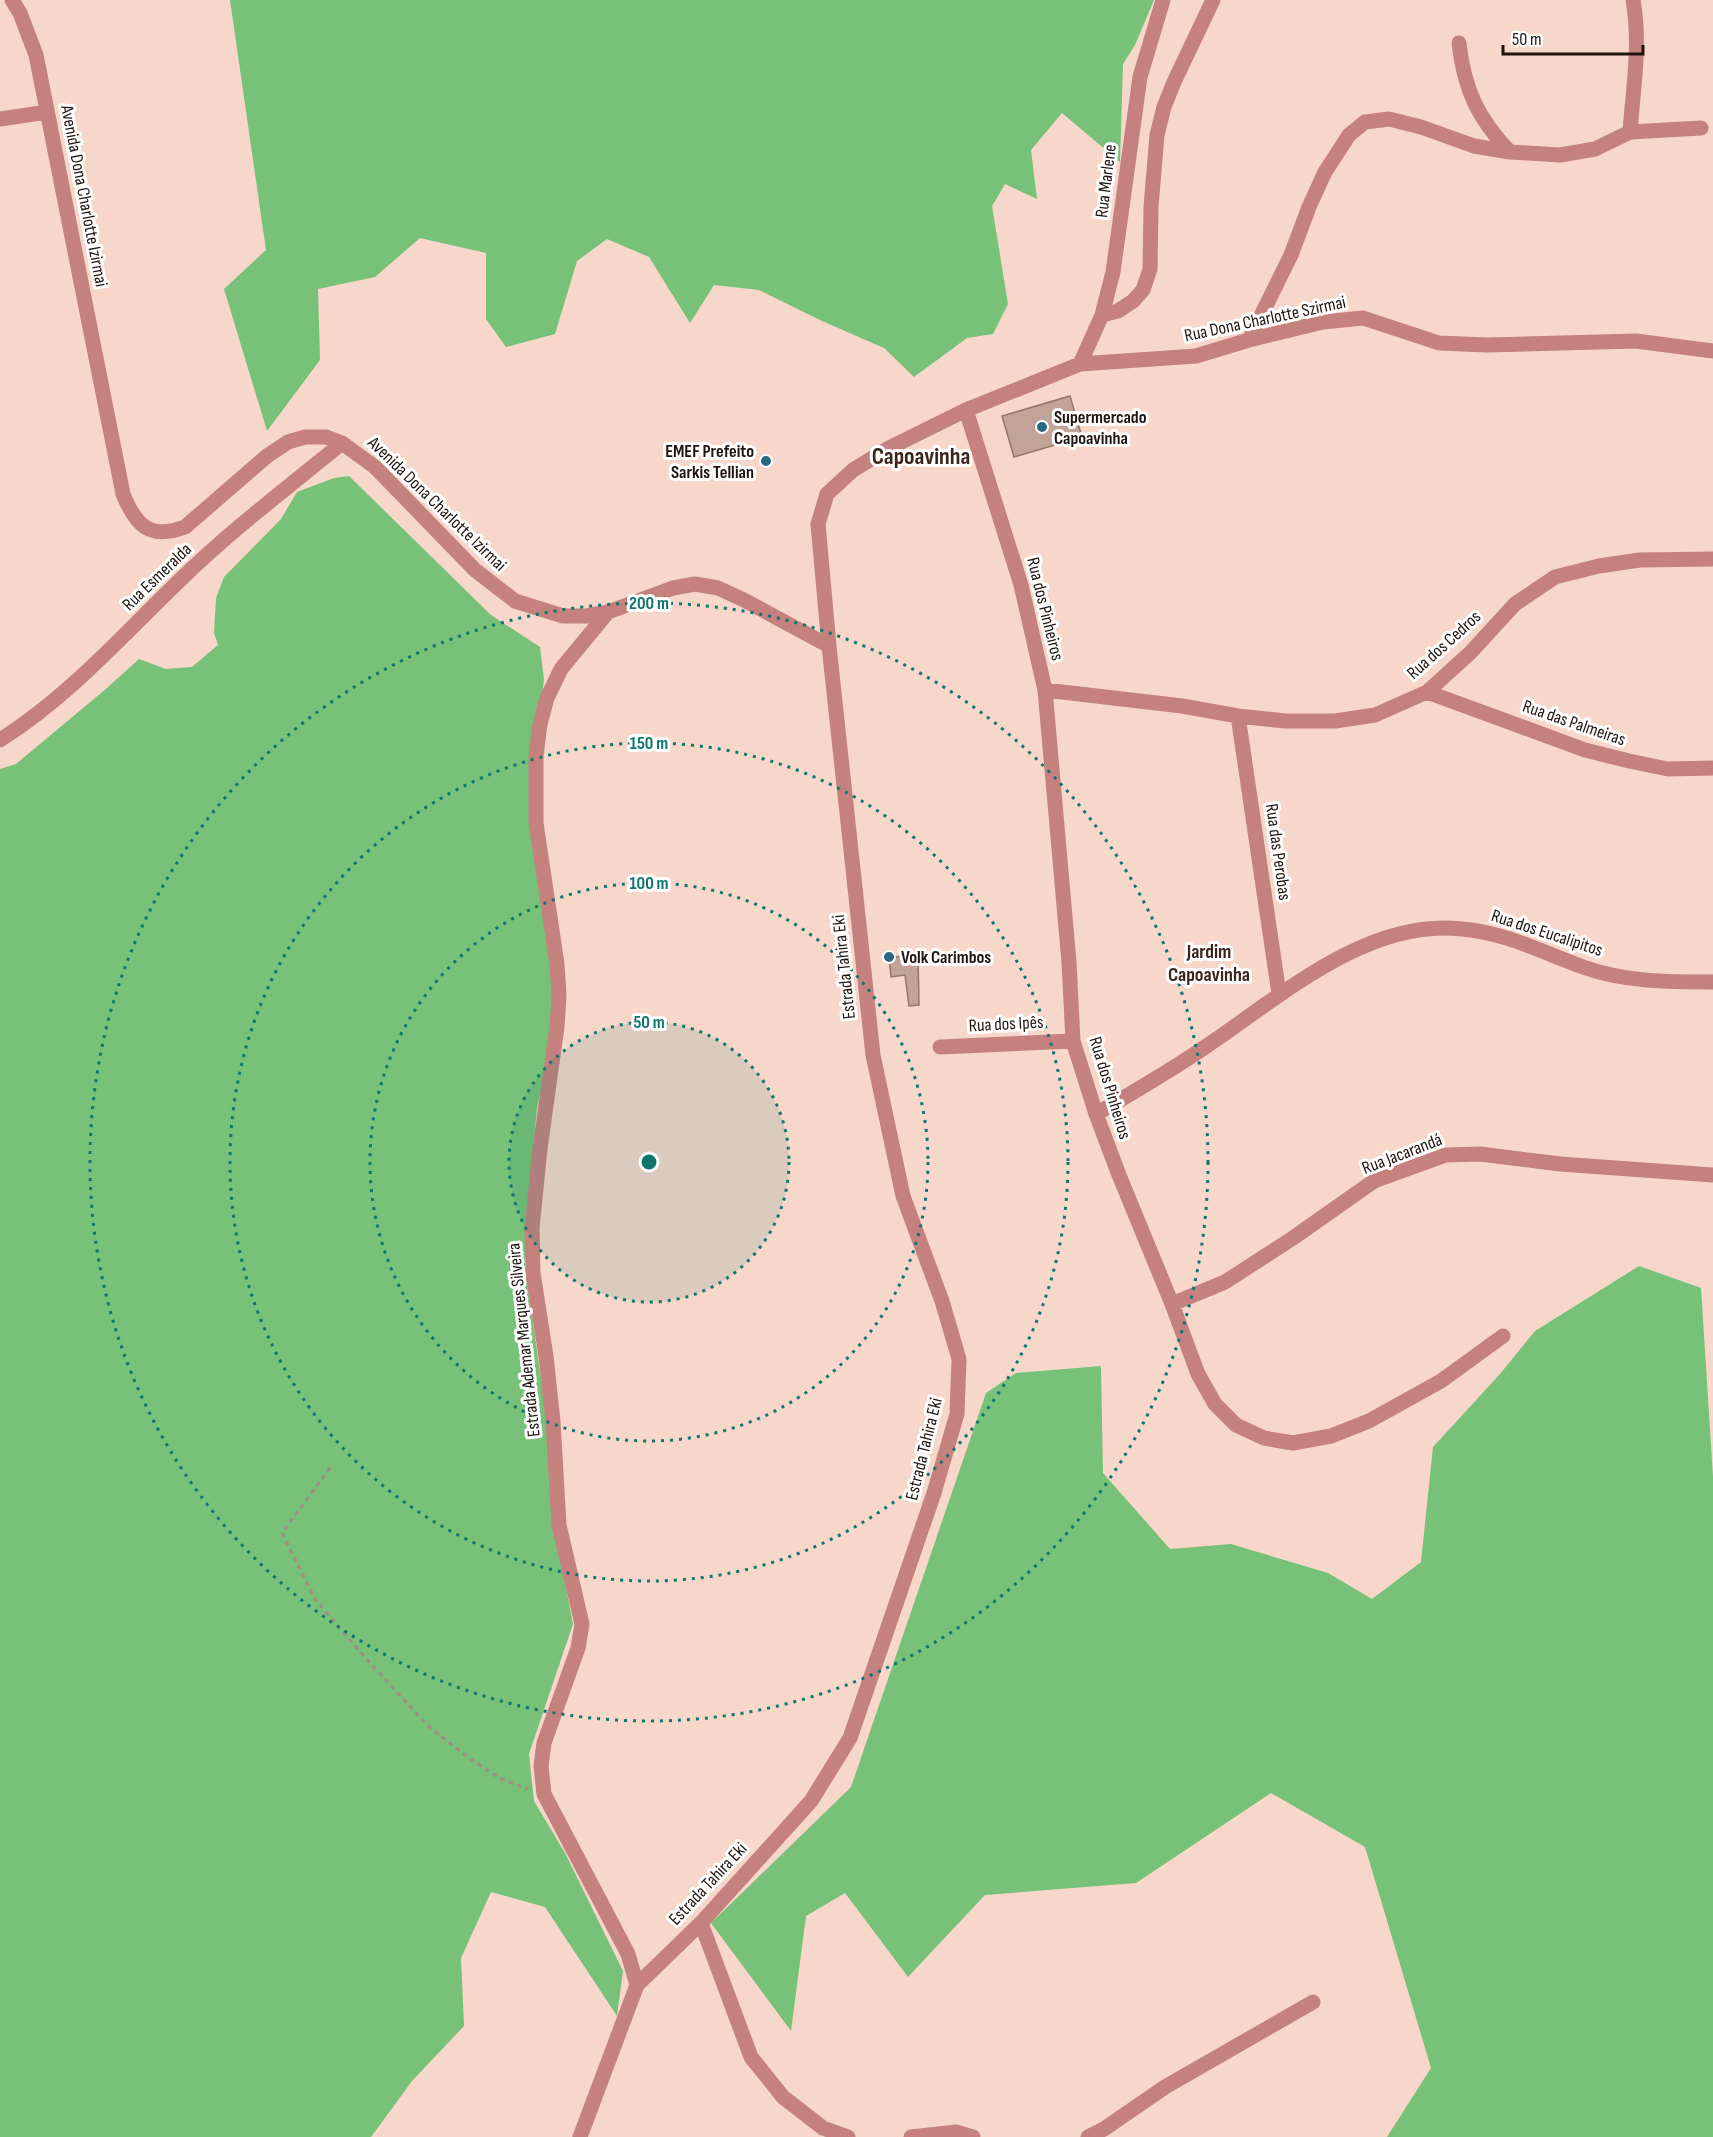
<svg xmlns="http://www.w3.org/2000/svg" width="1713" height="2137" font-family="'Sofia Sans Condensed',sans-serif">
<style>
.forest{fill:#77c178}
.building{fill:#c1a397;stroke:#92766b;stroke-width:1.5}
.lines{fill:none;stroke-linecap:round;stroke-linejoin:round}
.path{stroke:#a38b81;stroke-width:3;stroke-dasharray:4.5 4.5;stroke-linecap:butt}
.street{stroke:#c4817e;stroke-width:15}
.ring{fill:none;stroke:#0f766e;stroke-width:3;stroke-dasharray:3 6}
.poi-dot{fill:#2b677f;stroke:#fff;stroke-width:2}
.labels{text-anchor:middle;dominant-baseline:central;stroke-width:6;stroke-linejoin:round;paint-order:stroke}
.street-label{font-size:18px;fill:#1f1410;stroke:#fff}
.poi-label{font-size:18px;font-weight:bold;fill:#1f1410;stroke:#fff;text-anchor:start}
.neighbourhood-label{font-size:20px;font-weight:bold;fill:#3c251b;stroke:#fff}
.district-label{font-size:24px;font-weight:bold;fill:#3c251b;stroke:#fff}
.centre{fill:#0f766e;stroke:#fff;stroke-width:3}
.ring-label{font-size:18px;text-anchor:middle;font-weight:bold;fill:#0f766e;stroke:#fff;stroke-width:6;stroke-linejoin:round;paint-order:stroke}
</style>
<rect width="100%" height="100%" fill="#f7d7ca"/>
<path class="forest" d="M230,0H1154L1135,45L1123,64L1120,162L1062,113L1031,150L1037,199L1005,184L992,206L1008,304L993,334L967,338L914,377L884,348L822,321L759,290L714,285L690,323L649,257L607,239L577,261L555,334L506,347L486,319V253L420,238L375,277L318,289L320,360L267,431L224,289L266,250Z
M349,476L491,615L540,647L544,680L532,761L555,1000L549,1054L537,1108L527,1212L525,1267L546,1413L553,1519L573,1624L529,1754L534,1801L565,1853L623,1971L617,2016L545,1907L491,1892L461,1958L464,2026L412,2081L371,2137H0V769L16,764L107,688L139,659L166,669L192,667L218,645L214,633L216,598L224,577L281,519L297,492L334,478Z
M1639,1266L1701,1288L1713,1477V2137H1387L1431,2068L1365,1847L1271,1793L1136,1883L985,1895L908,1977L845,1893L806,1916L791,2031L711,1923L851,1787L986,1393L1016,1373L1101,1366L1103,1473L1170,1549L1231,1544L1328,1573L1372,1599L1421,1562L1433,1447L1500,1374L1535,1331Z"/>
<path class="building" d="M1070,396L1082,437L1014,457L1002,416Z
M918,956L919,1005L909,1006L905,975L891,977L889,957Z"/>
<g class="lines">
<path class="path" d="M330,1468L282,1533L315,1599L361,1653L427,1725L469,1758L501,1779L528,1789"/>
<path class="street" d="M12,0L20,13L36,55L123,494C136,526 150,540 185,527L267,456L288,442L305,437H326L342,443L375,467L475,570L515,601L563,616H586L608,612L673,588L695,584L718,588L744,600L829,646
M1459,43C1464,89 1478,119 1510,152
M0,119L47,112
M1630,132C1633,88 1641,45 1633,0
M1102,315L1118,311L1133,301L1143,290L1150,269L1151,207L1157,135L1164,107L1174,82L1213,0
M1249,340L1291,255L1309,207L1325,172L1349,135L1365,122L1389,119L1421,127L1474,146L1510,152L1560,155L1595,149L1630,132L1701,128
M1080,364L1102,315L1113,272L1140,77L1163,0
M966,410L1021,585L1045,690L1069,962L1073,1041L1096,1114L1119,1175L1172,1304L1198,1374L1215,1404L1236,1425L1264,1438L1293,1443L1331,1436L1369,1421L1441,1381L1503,1336
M608,612L561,669L547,698L540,724L536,756V823L557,964L559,995L557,1027L540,1149L532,1228L533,1273L546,1356L553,1421L559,1525L582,1624L578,1648L544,1743L541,1766L544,1794L628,1954L637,1985
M1045,690L1182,706L1238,716L1285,721H1335L1375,715L1427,692L1470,653L1515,604L1555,577L1599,566L1640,560L1713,559
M1427,692L1585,750L1629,761L1668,769L1713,768
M1238,716L1279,994
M0,740C69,696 120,638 178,582C229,532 287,488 342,443
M940,1047L1073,1041
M1096,1114C1134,1092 1172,1070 1208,1045C1281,996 1368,918 1462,929C1507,933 1541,952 1583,967C1624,982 1670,982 1713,982
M1172,1304L1225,1282L1293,1238L1374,1181L1446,1155L1480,1154L1560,1164L1713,1175
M701,1923L751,2057L783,2097L823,2128L848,2137
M580,2137L637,1985L701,1923L811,1801L850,1738L934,1493L957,1414L959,1359L942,1301L903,1196L873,1055L829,646L818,524L827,494L853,470L889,448L966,410L1080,364L1196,356L1249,340L1323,322L1363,318L1439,343L1487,345L1636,341L1713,351
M911,2137L956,2132L973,2137
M1088,2137L1104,2129L1165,2087L1313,2002"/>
</g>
<circle cx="649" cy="1162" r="140" fill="#0f766e" fill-opacity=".12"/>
<g class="ring">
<circle cx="649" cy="1162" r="140"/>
<circle cx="649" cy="1162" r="279"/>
<circle cx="649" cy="1162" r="419"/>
<circle cx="649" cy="1162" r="559"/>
</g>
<g class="poi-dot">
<circle cx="1042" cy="427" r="6"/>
<circle cx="766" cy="461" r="6"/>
<circle cx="889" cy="957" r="6"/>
</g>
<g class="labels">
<g class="street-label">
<text transform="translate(1106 181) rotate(-83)">Rua Marlene</text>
<text transform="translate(84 196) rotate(79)">Avenida Dona Charlotte Izirmai</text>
<text transform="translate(1265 319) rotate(-12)">Rua Dona Charlotte Szirmai</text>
<text transform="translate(437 504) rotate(44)">Avenida Dona Charlotte Izirmai</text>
<text transform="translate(157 577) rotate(-44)">Rua Esmeralda</text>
<text transform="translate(1045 609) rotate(76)">Rua dos Pinheiros</text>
<text transform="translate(1444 645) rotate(-42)">Rua dos Cedros</text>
<text transform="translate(1574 723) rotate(19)">Rua das Palmeiras</text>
<text transform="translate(1278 852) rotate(82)">Rua das Perobas</text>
<text transform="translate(1547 933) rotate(18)">Rua dos Eucalipitos</text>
<text transform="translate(844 967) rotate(-96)">Estrada Tahira Eki</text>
<text transform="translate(1006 1024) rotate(-3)">Rua dos Ipês</text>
<text transform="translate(1110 1088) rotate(73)">Rua dos Pinheiros</text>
<text transform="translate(1402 1154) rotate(-21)">Rua Jacarandá</text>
<text transform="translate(524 1340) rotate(-96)">Estrada Ademar Marques Silveira</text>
<text transform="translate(924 1449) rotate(-76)">Estrada Tahira Eki</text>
<text transform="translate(708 1884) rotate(-47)">Estrada Tahira Eki</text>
</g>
<g class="poi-label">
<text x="1054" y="417">Supermercado<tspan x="1054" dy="21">Capoavinha</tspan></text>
<text x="754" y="451" text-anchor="end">EMEF Prefeito<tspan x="754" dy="21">Sarkis Tellian</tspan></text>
<text x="901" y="957">Volk Carimbos</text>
</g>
<g class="neighbourhood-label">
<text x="1209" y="952">Jardim<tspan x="1209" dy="23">Capoavinha</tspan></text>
</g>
<g class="district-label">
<text x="921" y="456">Capoavinha</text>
</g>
</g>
<circle cx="649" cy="1162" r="9" class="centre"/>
<g class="ring-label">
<text x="649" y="609">200 m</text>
<text x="649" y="749">150 m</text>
<text x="649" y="889">100 m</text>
<text x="649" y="1028">50 m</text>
</g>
<path d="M1503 45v9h140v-9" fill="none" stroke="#1f1410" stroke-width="3"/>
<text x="1512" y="45" font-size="18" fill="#1f1410" stroke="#ffffff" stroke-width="4.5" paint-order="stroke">50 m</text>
</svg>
